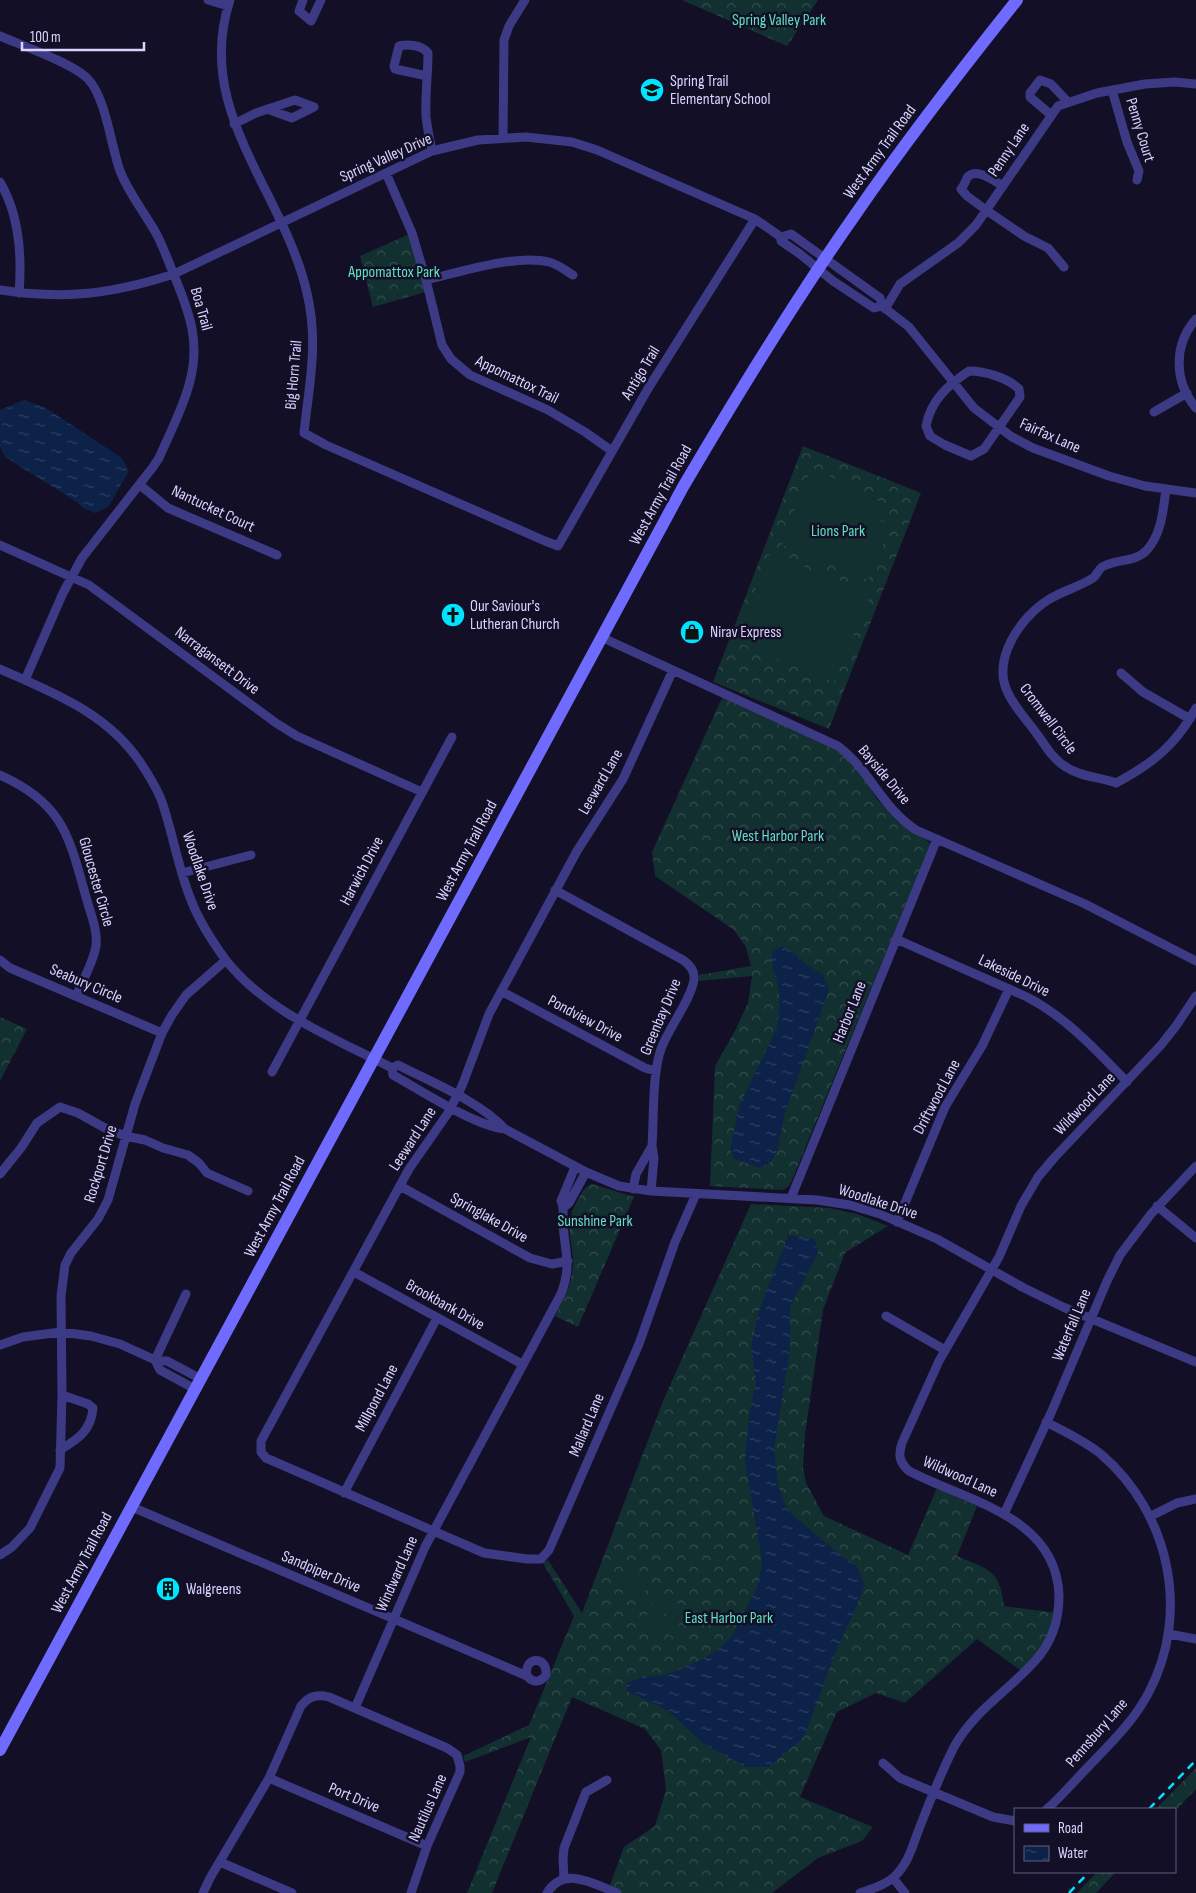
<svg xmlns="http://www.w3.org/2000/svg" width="1196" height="1893" font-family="'Sofia Sans Condensed',sans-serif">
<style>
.forest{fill:url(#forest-crowns)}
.garden{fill:#12302f}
.water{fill:url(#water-ripples)}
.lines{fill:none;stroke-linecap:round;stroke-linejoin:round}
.street{stroke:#3d3a85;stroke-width:9}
.secondary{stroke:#6f6bff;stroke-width:12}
.rail{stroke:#00e5ff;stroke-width:2.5;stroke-dasharray:8 6;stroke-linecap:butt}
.labels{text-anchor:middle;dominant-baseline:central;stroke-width:5;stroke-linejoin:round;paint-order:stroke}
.park-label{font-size:16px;fill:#5fe0c0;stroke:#130f26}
.poi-label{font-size:16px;fill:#d9d4ff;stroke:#130f26;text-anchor:start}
.street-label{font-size:16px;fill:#d9d4ff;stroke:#130f26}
</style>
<defs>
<pattern id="forest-crowns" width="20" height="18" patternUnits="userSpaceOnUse" patternTransform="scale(1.25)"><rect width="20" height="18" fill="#12302f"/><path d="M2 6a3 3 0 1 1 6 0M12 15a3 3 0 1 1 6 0" fill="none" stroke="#344d4e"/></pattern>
<pattern id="water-ripples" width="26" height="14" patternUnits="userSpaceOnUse" patternTransform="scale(1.25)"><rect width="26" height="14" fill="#0c2248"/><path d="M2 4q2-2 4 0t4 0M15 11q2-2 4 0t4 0" fill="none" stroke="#2f4163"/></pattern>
</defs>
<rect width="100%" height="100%" fill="#130f26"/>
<path class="forest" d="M682,0H818L787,46Z
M412,233L429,291L373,307L360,256Z
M803,446L921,493L829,729L713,682Z
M722,698L830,746L847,757L863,776L877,799L897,821L911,831L928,841L930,845L790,1185L785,1189L782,1190L710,1186L715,1066L736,1029L748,1003L752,976L699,981V975L751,966L746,947L734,930L655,876L652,852Z
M0,1017L27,1029L0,1081Z
M592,1184L634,1197L578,1327L555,1316C562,1302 570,1289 572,1273C577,1241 559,1230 579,1198C583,1191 584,1187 592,1184Z
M751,1204L829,1208L857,1214L888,1226L845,1253L823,1310L805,1434L803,1468L806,1483L824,1516L908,1555L937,1488L977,1506L957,1556C988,1570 999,1567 1004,1606L1056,1613L1048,1639L1023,1672L977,1639L905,1703L876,1693L837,1712L800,1797L873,1827L862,1841L818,1858L772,1893H607L624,1847L655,1826L666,1790L661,1750L645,1729L572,1697L492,1893H467L531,1737L465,1762L463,1756L529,1725L574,1616L543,1563L548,1560L582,1613L663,1401Z
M1196,1768V1789L1175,1811V1809H1156Z
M1097,1872H1116L1096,1893H1077Z"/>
<path class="garden" d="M821,472L880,502L873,518L891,525L868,580L782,545L785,537H783L808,477Z
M771,550L801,563L814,576L817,571L871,593L834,682L743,644L739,632Z
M628,1576L648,1585L642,1598L622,1589Z
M661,1596L687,1608L686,1611L690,1613L687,1620L683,1618L682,1621L655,1609L656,1606L652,1604L655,1597L659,1599Z
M648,1613L652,1615L653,1613L680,1625L679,1627L683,1629L680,1636L676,1634L674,1637L648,1625L649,1622L645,1620Z"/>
<path class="water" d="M24,400L46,408L122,458L129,471L108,507L95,513L83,508L77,502L5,457L0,447V410Z
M782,946L795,954L806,964L823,975L829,990L785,1113L777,1151L771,1162L760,1168L734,1159L730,1149L739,1106L775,1032C780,1017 780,1000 778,985C775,972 769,963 773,950Z
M788,1235L815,1239L818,1253L790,1307V1350L774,1450L778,1485L787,1510L839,1554L856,1565L865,1586L833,1659L804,1737L769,1767H746L705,1745L667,1710L628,1692L626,1684L642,1677L659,1676L673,1672L699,1661L719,1649L731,1637L756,1590L762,1567L761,1556L745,1461L749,1416L756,1382L751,1346L759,1311Z"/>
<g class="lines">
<path class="street" d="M208,0L228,6
M230,0C193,111 284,191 307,293C319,344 309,384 304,433L326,445L545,541L558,546L649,387L755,219
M303,0L299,11L311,21L321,0
M0,36C21,45 74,64 88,79C106,98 111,146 120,171C130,196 146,214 158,237C164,249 169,263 174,275C190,314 201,343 189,385C182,410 169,435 159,458L153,467L82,558L63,593L25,680
M427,76L395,69L394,66L399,46C408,44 422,45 428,53C428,74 425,95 426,116C427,128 430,140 432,151
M1112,90L1127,142L1139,171L1137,180
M267,109L292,118L314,107
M1051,115L1030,97V93L1040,80L1051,84L1068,102
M234,124L256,113L295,100L314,107
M503,137L504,40L509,26L525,0
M386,173L412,233L426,280L442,345L451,359L470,375L548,410L585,432L612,451
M0,182C20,216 22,256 19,293
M1003,186C994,181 975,166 967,178C965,182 964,186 961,189L967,196L986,210L1024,236L1048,248L1064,267
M781,237L791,234L880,298L882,306L909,327L974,408L1012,437L1033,448L1109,476L1145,486L1196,493
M426,280C460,272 516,254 549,262C558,264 566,271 573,275
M0,290C65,300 112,294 174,274L432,151L478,140L526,137L572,142L597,150L755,219L781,237V241L800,254L833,281L874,308L882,306
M885,309L900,284L958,243L976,225L1058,106L1097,93L1145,84L1175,82L1196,84
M1196,319C1173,345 1174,382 1196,408
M969,371C985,371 1008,378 1019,389L1020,397L984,449L971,456L945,445L930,436L926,426C931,400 948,385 969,371Z
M1154,412L1187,393
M140,485L168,508L277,555
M1166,489C1163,510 1162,533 1147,550C1135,563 1117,558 1102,567C1098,570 1097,575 1093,578C1079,587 1062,591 1048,600C1021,617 991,659 1008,693C1014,706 1025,718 1034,730C1044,743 1052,759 1066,767C1081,777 1100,777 1116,783C1152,764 1176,745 1196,708
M0,545L89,585L276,723L297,736L422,792
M601,637L838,746C871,771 881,807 916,830L1085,904L1196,961
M0,669C53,693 106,712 140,762C148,774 157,788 162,802C173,834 178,868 191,900C199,921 212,941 225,959C266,1012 334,1038 392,1068
M673,670L623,779L577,851L489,1014L462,1086L448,1113L409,1169L261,1441V1452L266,1458L484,1553L527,1559H541L549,1550L639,1344L675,1242L696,1194
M1121,673L1143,692L1190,719
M0,775C63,803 69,836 86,897C90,912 98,930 96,946C93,963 83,980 76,996
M182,873L251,855
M555,890L683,960C690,965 695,971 694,979C692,998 668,1029 661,1049C652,1074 654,1118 652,1146L654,1158L651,1191
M896,939L1027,997C1066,1017 1097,1051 1127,1082
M0,960L10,968L162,1033
M501,991L645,1068L656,1071
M392,1068L398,1065C431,1082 481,1102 505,1129L586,1172L619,1186L651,1191L817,1200L850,1205L880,1214L937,1239L1024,1288L1063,1307L1196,1362
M392,1068L393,1075C422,1091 475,1126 505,1129
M272,1072L452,737
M0,1174L21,1148L37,1123L60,1107L78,1113L105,1128L125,1136L145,1140L163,1148L188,1155L199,1163L207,1173L248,1191
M400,1186L530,1258L552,1264L568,1261
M633,1189L636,1174L652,1146
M791,1198L937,839
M1157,1206L1196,1238
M564,1207L569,1203L586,1172
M897,1222L945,1107L982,1046L1009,989
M354,1272L522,1364
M886,1316L945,1350
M0,1345L23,1337L61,1332L91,1336L120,1344L155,1360L167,1361L201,1379
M155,1360L186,1294
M155,1360L160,1370L195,1389
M1046,1422C1065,1432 1085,1441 1102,1455C1169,1513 1191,1612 1149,1692C1134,1721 1111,1743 1089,1766C1075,1780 1062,1796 1047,1809
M60,1450C78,1439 91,1431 93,1408L88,1404L62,1395
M344,1493L437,1318
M132,1507L527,1676C533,1683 540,1683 546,1675C548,1655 523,1656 527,1676
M1004,1514L1051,1413L1107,1281L1120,1255L1151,1214L1196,1166
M1151,1516L1177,1503L1196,1499
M0,1555L12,1547L30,1528L60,1468L62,1395L61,1296L65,1265L71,1253L98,1219L108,1200L135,1104L162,1033L172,1015L186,995L226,960
M1169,1634L1196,1639
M355,1708L425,1547L561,1294C572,1265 565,1253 563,1224C562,1215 565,1208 561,1201L575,1167
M883,1763L900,1778L993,1817L1015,1821
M269,1778L427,1846
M220,1862L292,1893
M893,1878L905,1893
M564,1879L563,1858L564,1848L586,1792L607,1780
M203,1893L210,1878L269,1778L301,1706C309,1696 317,1694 329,1697L447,1748L457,1755L460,1766V1772L427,1846L411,1893
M547,1893C564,1865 594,1884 617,1893
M860,1893C871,1889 884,1886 894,1877C910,1862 913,1843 921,1824C931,1798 942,1771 954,1747C974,1711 1007,1692 1034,1662C1051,1644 1059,1621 1059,1596C1057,1516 966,1501 909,1471C899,1462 898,1455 902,1443L939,1361L999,1257L1021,1206L1038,1177L1054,1158L1161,1045L1176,1026L1196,996"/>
<path class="secondary" d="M0,1750L683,487C737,395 793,303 855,215C906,141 961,70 1017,0"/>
<path class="rail" d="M1149,1809L1196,1760
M1069,1893L1089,1872"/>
</g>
<defs>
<g id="school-disc" transform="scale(1.25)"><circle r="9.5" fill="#00e5ff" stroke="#130f26"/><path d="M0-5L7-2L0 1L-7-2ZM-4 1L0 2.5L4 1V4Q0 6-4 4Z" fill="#111"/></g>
<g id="church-disc" transform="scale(1.25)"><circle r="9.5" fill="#00e5ff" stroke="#130f26"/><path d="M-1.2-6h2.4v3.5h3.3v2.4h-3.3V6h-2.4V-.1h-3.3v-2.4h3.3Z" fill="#111"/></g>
<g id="shop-disc" transform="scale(1.25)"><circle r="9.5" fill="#00e5ff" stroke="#130f26"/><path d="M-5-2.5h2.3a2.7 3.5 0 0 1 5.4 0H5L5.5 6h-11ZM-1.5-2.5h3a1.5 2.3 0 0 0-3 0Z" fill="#111"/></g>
<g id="building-disc" transform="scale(1.25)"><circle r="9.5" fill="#00e5ff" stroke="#130f26"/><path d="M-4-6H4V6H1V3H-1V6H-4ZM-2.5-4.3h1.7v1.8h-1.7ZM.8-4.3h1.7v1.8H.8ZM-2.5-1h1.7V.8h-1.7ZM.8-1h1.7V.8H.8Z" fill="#111"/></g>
</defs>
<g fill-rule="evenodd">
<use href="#school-disc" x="652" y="90"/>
<use href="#church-disc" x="453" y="615"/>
<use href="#shop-disc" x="692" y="632"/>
<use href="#building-disc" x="168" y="1589"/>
</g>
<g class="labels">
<g class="park-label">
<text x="779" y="20">Spring Valley Park</text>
<text x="394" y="272">Appomattox Park</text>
<text x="838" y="531">Lions Park</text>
<text x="778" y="836">West Harbor Park</text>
<text x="595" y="1221">Sunshine Park</text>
<text x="729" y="1618">East Harbor Park</text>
</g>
<g class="poi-label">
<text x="670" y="81">Spring Trail<tspan x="670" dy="18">Elementary School</tspan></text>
<text x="470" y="606">Our Saviour's<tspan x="470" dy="18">Lutheran Church</tspan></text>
<text x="710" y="632">Nirav Express</text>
<text x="186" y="1589">Walgreens</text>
</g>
<g class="street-label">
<text transform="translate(1140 130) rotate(73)">Penny Court</text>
<text transform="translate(1009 150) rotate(-56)">Penny Lane</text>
<text transform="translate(880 152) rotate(-54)">West Army Trail Road</text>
<text transform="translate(386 158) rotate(-24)">Spring Valley Drive</text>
<text transform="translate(201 309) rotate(74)">Boa Trail</text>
<text transform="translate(641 373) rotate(-59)">Antigo Trail</text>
<text transform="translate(294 375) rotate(-85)">Big Horn Trail</text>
<text transform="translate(517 380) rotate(26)">Appomattox Trail</text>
<text transform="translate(1050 436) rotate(24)">Fairfax Lane</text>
<text transform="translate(661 495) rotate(-61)">West Army Trail Road</text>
<text transform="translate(213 509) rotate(25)">Nantucket Court</text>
<text transform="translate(217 661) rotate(37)">Narragansett Drive</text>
<text transform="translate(1048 719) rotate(53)">Cromwell Circle</text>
<text transform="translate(884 775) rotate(50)">Bayside Drive</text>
<text transform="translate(601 782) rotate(-60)">Leeward Lane</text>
<text transform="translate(467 851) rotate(-62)">West Army Trail Road</text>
<text transform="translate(200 871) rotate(71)">Woodlake Drive</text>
<text transform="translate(362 871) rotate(-62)">Harwich Drive</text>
<text transform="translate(96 882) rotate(74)">Gloucester Circle</text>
<text transform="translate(1014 976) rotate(26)">Lakeside Drive</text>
<text transform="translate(86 984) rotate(23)">Seabury Circle</text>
<text transform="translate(850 1012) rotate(-68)">Harbor Lane</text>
<text transform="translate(661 1017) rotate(-67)">Greenbay Drive</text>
<text transform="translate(585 1019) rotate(28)">Pondview Drive</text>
<text transform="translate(937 1097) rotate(-62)">Driftwood Lane</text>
<text transform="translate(1085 1104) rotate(-46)">Wildwood Lane</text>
<text transform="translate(413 1139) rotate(-57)">Leeward Lane</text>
<text transform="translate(101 1164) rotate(-73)">Rockport Drive</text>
<text transform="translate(878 1202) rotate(18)">Woodlake Drive</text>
<text transform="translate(275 1207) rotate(-62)">West Army Trail Road</text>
<text transform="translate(489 1218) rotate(29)">Springlake Drive</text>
<text transform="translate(445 1305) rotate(29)">Brookbank Drive</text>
<text transform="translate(1072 1325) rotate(-67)">Waterfall Lane</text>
<text transform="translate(377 1398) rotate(-62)">Millpond Lane</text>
<text transform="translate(587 1425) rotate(-67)">Mallard Lane</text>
<text transform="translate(960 1477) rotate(24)">Wildwood Lane</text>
<text transform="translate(82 1563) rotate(-62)">West Army Trail Road</text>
<text transform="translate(321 1572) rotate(23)">Sandpiper Drive</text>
<text transform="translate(397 1574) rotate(-66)">Windward Lane</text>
<text transform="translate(1097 1733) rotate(-49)">Pennsbury Lane</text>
<text transform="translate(354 1798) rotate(23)">Port Drive</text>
<text transform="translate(428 1808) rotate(-66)">Nautilus Lane</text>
</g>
</g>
<rect x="1014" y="1808" width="162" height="65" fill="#130f26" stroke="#625e7d"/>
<rect x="1024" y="1824" width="25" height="8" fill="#6f6bff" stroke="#625e7d"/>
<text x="1058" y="1833" font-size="15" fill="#d9d4ff">Road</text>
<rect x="1024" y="1846" width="25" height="15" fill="url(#water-ripples)" stroke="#625e7d"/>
<text x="1058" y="1858" font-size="15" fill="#d9d4ff">Water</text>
<path d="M22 42v8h122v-8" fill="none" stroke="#d9d4ff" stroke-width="2.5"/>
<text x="30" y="42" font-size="15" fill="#d9d4ff" stroke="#130f26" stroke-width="4" paint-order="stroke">100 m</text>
</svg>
